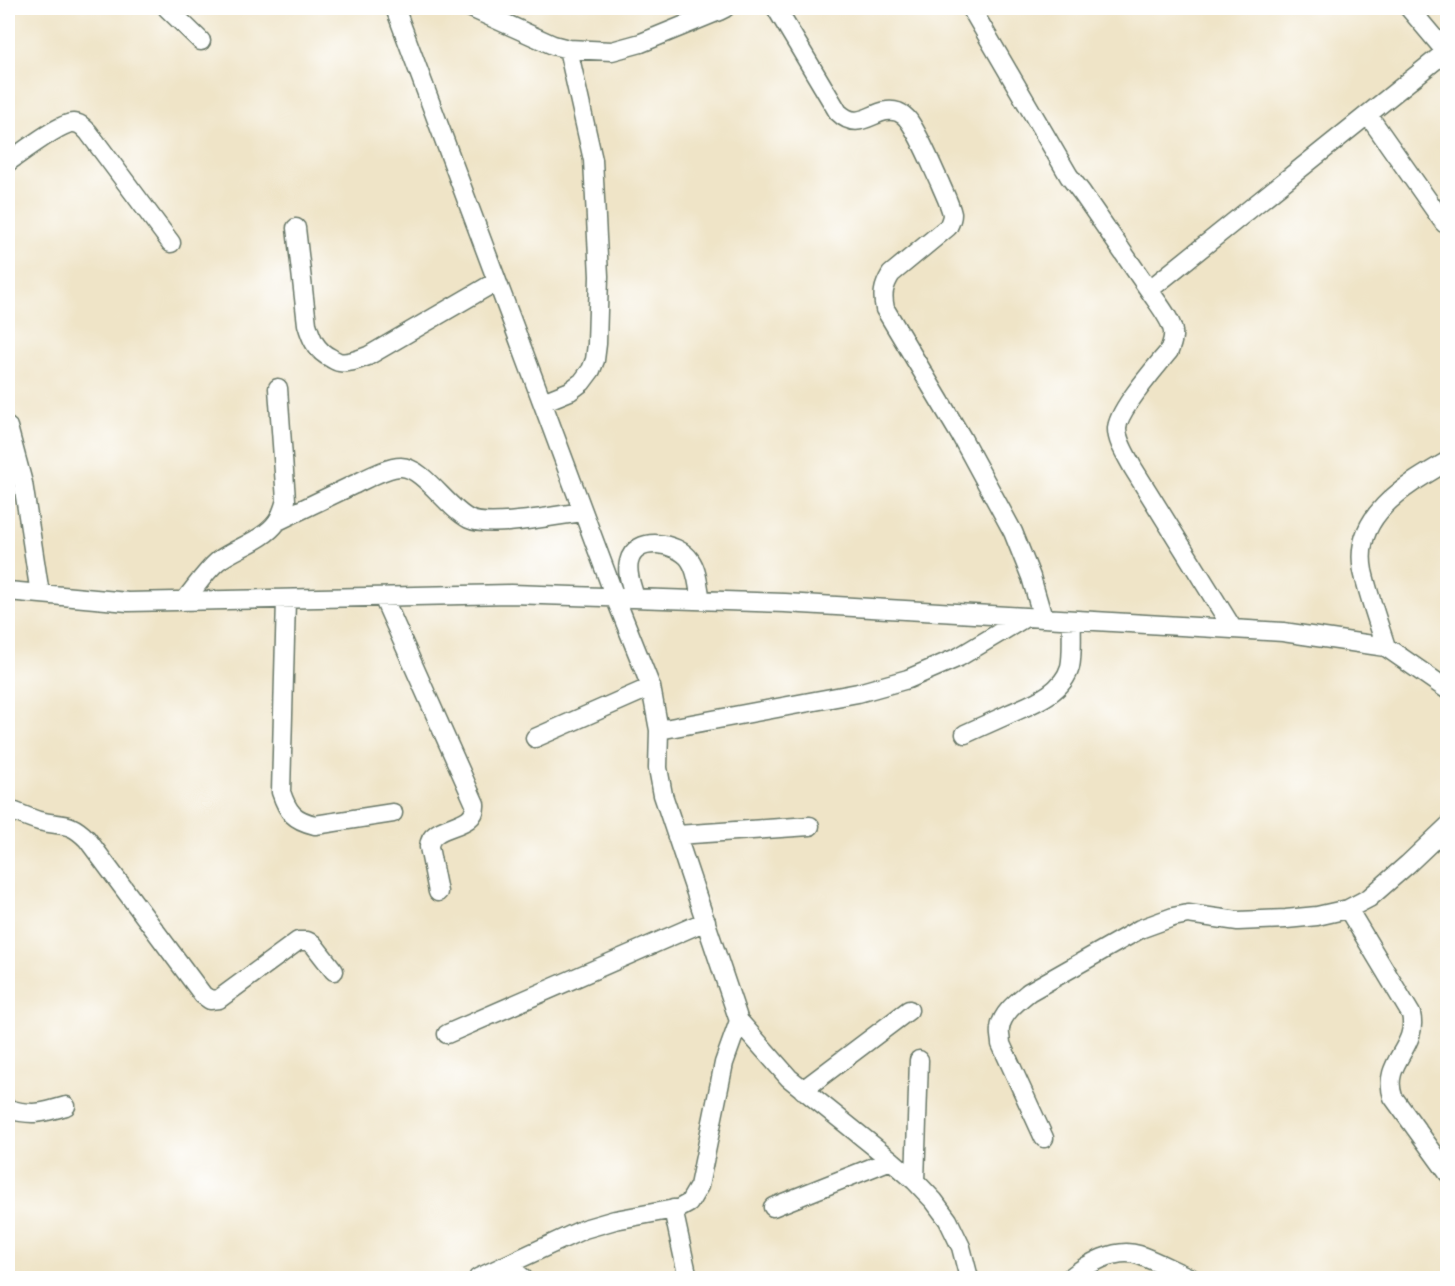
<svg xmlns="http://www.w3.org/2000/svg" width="1455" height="1286" font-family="'IM FELL Great Primer',serif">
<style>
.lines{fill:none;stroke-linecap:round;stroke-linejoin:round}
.minor-casing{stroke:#687767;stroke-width:21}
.minor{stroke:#fff;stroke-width:18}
</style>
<rect width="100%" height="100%" fill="#fff"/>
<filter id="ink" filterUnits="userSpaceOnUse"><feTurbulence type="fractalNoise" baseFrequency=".0167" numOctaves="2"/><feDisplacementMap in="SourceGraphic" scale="12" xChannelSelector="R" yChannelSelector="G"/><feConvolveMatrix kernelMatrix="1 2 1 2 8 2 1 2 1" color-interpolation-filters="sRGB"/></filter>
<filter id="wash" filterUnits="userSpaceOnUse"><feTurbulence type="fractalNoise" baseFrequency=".008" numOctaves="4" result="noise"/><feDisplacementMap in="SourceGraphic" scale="24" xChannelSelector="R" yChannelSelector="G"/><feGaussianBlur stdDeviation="1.35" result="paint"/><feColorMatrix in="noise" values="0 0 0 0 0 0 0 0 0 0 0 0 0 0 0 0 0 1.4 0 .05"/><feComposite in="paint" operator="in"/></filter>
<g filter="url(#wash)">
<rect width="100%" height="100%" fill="#efe4c7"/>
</g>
<g filter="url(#ink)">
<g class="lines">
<g class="minor-casing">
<path id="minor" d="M167,8L201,41
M395,8L615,597L651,687L659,730L658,768L663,795L739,1021L789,1078L891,1160L915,1181L934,1201L948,1220L961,1247L969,1278
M471,8L553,45L568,49L612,51L641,43L719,11L725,8
M776,8L838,112C861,135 876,104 898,112C903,114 906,117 909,121C922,140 930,162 940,183C944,193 950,204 952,214C952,219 950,223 948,227L891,274C883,287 882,295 885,309L962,438L1013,532L1031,577L1043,618
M971,8L1069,176L1082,193L1149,290
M1409,8L1446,52
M1368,115L1444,223
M8,162C21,153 60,123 73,123C81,123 84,128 89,133L171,243
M296,228L307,324C311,338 316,351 331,358C332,359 338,362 339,362C349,364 359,359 368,356L497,281
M543,402L570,391L582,382L591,370L595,360L597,344L599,276L593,160L568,49
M8,427L23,483L40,594
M278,521C303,509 328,497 353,485C366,479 387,467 401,467C423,467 447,508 469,519C490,529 558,515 583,512
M8,591L128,602L511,594L785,603L1283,632L1386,647L1448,690
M383,597L475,804C477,831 430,822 429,847L438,892
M635,598C632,586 626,574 629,562C635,535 678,542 690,560C698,571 698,587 701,600
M286,599L281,792C288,813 294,820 315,825L393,813
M184,601C195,588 205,572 218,561C237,547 263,541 277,522C282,515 284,507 286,500L278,388
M1233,629L1133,468C1127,456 1117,442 1117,429C1117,411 1157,366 1169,351C1171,345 1174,339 1173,332C1172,320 1156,301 1149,290L1448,50
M1386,647C1378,622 1369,597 1363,571C1352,515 1407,485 1448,461
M659,730L858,693L908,679L959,657L1026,617
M965,734C980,727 994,721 1009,714C1031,704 1062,694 1070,667C1073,654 1071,633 1072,620
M535,738L651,687
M8,809C18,813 29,818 39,821C62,827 68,820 87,839L203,995L210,1000L219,999L298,941H307L313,944L334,971
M677,835L810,826
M1348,909L1411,1014C1419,1048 1381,1062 1393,1097L1448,1173
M447,1034L706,921
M803,1090L909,1010
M8,1109C32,1116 42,1113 66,1106
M1044,1138L1001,1044C1001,1039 999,1034 1000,1029C1001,1014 1018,1001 1029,992L1140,929L1173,917L1188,914L1238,921L1286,919L1317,916L1348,909L1369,898L1408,864L1448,826
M915,1181L919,1060
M773,1207L891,1160
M673,1209L688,1278
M507,1265L523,1278
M478,1278L584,1229L615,1220L680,1208L689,1203L699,1186L724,1063L739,1021
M1070,1278C1087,1264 1116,1247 1139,1255C1156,1261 1174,1271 1191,1278"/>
</g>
<use href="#minor" class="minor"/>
</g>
</g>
<rect width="1455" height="1286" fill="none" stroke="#fff" stroke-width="30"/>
</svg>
